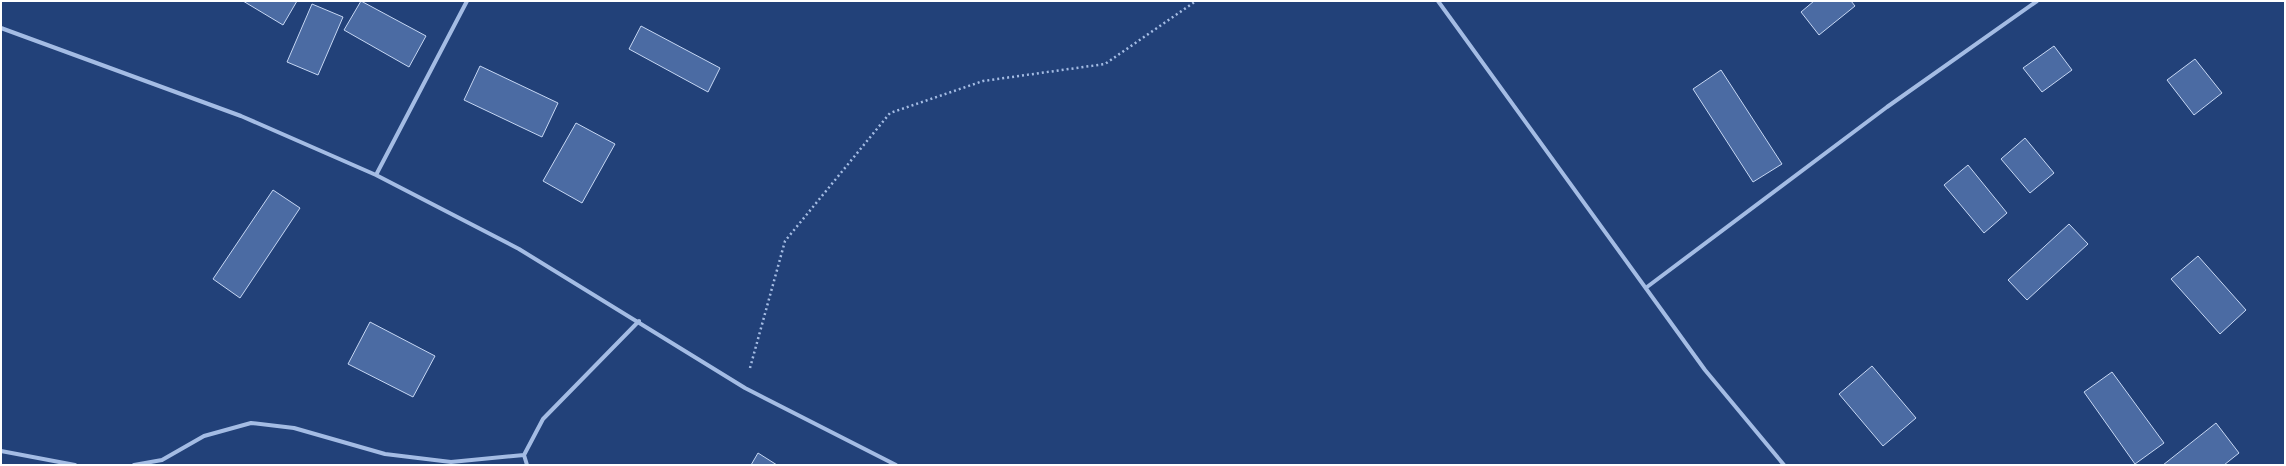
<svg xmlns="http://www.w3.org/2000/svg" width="2286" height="466" font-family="'Archivo Narrow',sans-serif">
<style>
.building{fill:#4b6ba3;stroke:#c6d7f4}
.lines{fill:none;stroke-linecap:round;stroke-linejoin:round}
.path{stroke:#a4bce4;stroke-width:2.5;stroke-dasharray:2 3;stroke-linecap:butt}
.minor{stroke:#a4bce4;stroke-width:4}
</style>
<rect width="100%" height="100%" fill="#224179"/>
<path class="building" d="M243,1H297L283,25Z
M361,1L426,36L409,67L344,30Z
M1814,1H1851L1855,6L1819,35L1801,12Z
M312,4L343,17L318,75L287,62Z
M641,26L720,68L708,92L629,49Z
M2054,46L2072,70L2042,92L2023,68Z
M2195,59L2222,93L2194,115L2167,80Z
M480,66L558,103L542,137L464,100Z
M1721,70L1782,164L1753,182L1693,89Z
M576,123L615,144L582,203L543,181Z
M2025,138L2054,173L2030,193L2001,159Z
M1968,165L2007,213L1984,233L1944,185Z
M273,190L300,208L240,298L213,279Z
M2069,224L2088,244L2027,300L2008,280Z
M2198,256L2246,310L2220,334L2171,279Z
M370,322L435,356L413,397L348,364Z
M1872,366L1916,418L1883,446L1839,394Z
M2112,372L2164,443L2135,464L2084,392Z
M2216,423L2239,453L2224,465H2163Z
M758,453L777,465H751Z"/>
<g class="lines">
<path class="path" d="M750,368L785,241L890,113L983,81L1105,64L1196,1"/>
<path class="minor" d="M1438,1L1705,370L1784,465
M1,28L241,116L376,175L519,249L745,388L896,465
M376,175L467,1
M1647,287L1887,107L2037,1
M1,451L75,465
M134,465L162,460L204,436L251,423L294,428L385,454L451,462L524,455
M527,465L524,455L543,419L639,321"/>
</g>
<rect width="2286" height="466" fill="none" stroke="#ffffff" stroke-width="4"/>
</svg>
